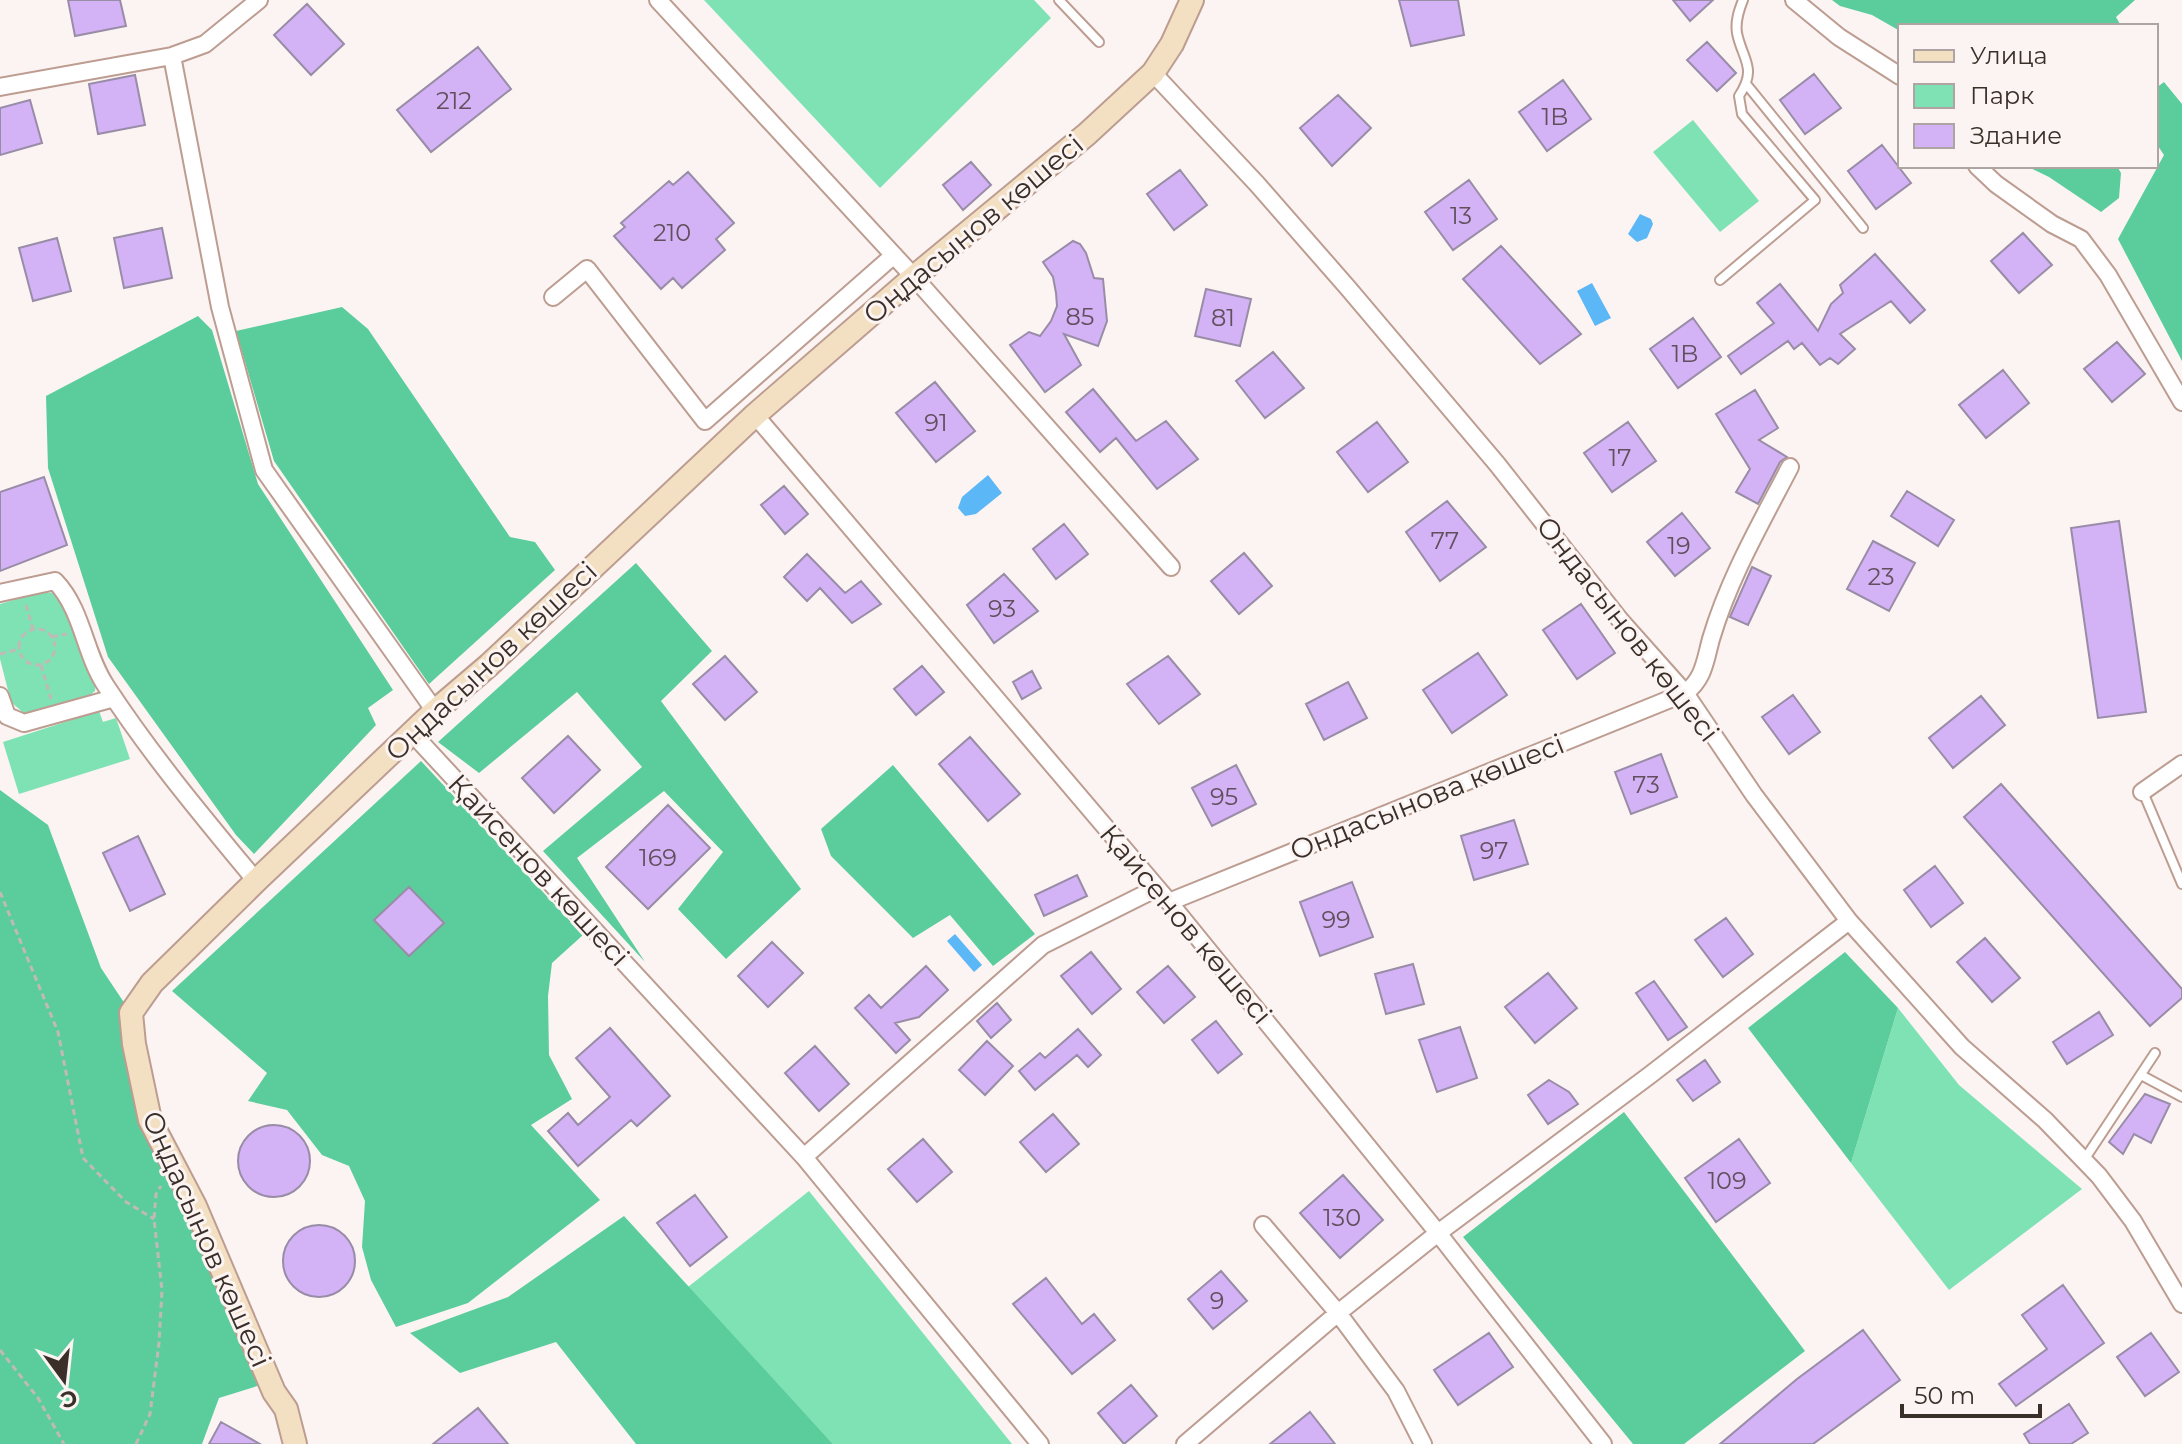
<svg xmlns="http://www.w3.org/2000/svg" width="2182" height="1444" font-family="Montserrat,sans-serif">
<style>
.green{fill:#7ee2b5}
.forest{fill:#5bcd9d}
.water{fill:#5bb7f6}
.building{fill:#d3b2f6;stroke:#998ca7;stroke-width:2}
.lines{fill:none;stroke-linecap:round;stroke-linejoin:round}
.lane-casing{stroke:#bd9d91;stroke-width:12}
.street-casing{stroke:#bd9d91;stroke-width:20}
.secondary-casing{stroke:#bd9d91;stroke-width:26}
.path{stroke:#c1b9b6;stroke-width:3;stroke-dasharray:6 4;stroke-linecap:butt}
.lane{stroke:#fff;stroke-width:8}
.street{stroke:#fff;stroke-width:16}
.secondary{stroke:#f3e0c2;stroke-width:22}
.labels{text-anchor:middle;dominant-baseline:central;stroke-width:6;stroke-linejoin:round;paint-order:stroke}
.number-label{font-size:24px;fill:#61505c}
.street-label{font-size:28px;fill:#3b2f29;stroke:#fbf4f2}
</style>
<rect width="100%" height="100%" fill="#fbf4f2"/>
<path class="green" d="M704,0H1034L1051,18L880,188Z
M1693,120L1759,201L1720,232L1653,152Z
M41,592L55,593L70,621L89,674L96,682L95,691L88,697L27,716L11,702L0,659V604Z
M99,711L103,722L116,718L130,759L19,794L3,742Z
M1898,1008L1959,1085L2082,1189L1949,1290L1851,1163Z
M809,1191L1012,1444H833L688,1287Z"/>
<path class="forest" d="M1832,0H2135L2116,17L2121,26H1900V31L1872,15L1840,6Z
M2164,82L2182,104V361L2118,239L2164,155L2156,143V88Z
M2026,166H2117L2121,173L2119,198L2101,212L2049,177Z
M342,307L368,329L510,537L535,542L555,570L429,684L274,461L236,331Z
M198,316L212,330L258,484L393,690L368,708L376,725L254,854L236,835L108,657L48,468L46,396Z
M636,563L712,651L661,701L801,889L726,959L678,909L723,852L664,791L577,858L645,962L543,851L642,767L577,692L479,773L438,742Z
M421,761L583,935L552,963L548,996L549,1055L572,1099L531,1125L600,1200L468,1303L396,1327L371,1280L362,1247L365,1201L349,1166L322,1155L287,1110L248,1101L267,1073L172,991Z
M893,765L1035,934L993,966L950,915L913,938L831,856L821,829Z
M0,790L48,825L101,968L131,1013L150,1120L270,1382L219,1398L202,1444H0Z
M1845,952L1898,1008L1851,1163L1748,1028Z
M1624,1112L1805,1351L1684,1444H1633L1463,1237Z
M624,1216L833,1444H636L556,1342L460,1373L410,1333L508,1297Z"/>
<path class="water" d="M1640,214L1651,219L1653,224L1647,238L1637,242L1628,234Z
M1592,283L1611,318L1595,326L1577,291Z
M988,475L1002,493L976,514L965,516L958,508L962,497Z
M955,934L982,965L974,972L947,941Z"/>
<path class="building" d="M68,0H120L126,26L75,36Z
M1399,0H1458L1464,35L1411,46Z
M1673,0H1713L1690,21Z
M307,4L344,44L311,75L274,35Z
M1707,42L1736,73L1717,91L1687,60Z
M478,47L511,89L431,152L397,110Z
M1814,74L1841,108L1805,134L1780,100Z
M135,75L145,125L98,134L89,84Z
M1563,80L1591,119L1547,151L1519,112Z
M1338,95L1371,128L1332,166L1300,128Z
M30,100L42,143L0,155V108Z
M1882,145L1911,183L1876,209L1848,171Z
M971,162L991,185L963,210L943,185Z
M1180,170L1207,205L1174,230L1147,194Z
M688,172L734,223L716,239L725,250L682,288L673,278L661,289L614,236L625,227L621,223L669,181L673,185Z
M1469,180L1497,219L1453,250L1425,212Z
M162,228L172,278L124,288L114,238Z
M2023,233L2052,265L2019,293L1991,261Z
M57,238L71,291L33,301L19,248Z
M1073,241L1080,244L1086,253L1094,278L1103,279L1107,321L1098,346L1064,334L1081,365L1045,392L1010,345L1029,332L1040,336L1051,321L1057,306L1056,293L1053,277L1043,262Z
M1501,246L1581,334L1540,364L1463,279Z
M1875,254L1925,310L1910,323L1891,301L1840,334L1855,349L1838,364L1830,358L1820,365L1802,343L1794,349L1788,341L1741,374L1728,356L1774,323L1757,303L1780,284L1818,331L1831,304L1843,293L1840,285Z
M1206,289L1251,299L1240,346L1195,336Z
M1693,318L1721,357L1678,388L1650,349Z
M2117,342L2145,374L2112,402L2084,369Z
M1273,352L1304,388L1265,418L1236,381Z
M2003,370L2029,403L1986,438L1959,405Z
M935,382L975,431L936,462L896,413Z
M1093,389L1136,441L1166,421L1198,459L1157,489L1116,438L1100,452L1066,412Z
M1755,390L1778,428L1759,440L1787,457L1780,462L1758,504L1736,492L1750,469L1716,414Z
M1377,422L1408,462L1368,492L1337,452Z
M1628,422L1656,461L1612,492L1584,453Z
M44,477L67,545L0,571V492Z
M784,486L808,514L785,534L761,505Z
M1907,491L1954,520L1938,546L1891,516Z
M1447,501L1486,547L1440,581L1406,532Z
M1682,513L1710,548L1675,576L1647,542Z
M2119,521L2146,712L2098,718L2071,528Z
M1064,524L1088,554L1056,579L1033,549Z
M1873,541L1915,563L1889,611L1847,589Z
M1244,553L1272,586L1239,614L1211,581Z
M807,554L845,593L861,581L881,604L852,623L820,588L807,601L784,577Z
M1752,567L1771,576L1748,625L1730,617Z
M1004,574L1038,611L994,643L967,605Z
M1581,604L1615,653L1577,679L1543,630Z
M1478,653L1507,695L1452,733L1423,690Z
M725,656L757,692L725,720L693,684Z
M1168,656L1200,694L1159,724L1127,684Z
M922,666L944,692L916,715L894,689Z
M1032,671L1041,688L1022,699L1013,682Z
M1348,682L1367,718L1324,740L1306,704Z
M1793,695L1820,732L1789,754L1762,717Z
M1981,696L2005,725L1953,768L1929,738Z
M568,736L600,770L554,813L522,778Z
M970,737L1020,794L988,821L939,764Z
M1661,754L1677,797L1631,814L1615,772Z
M1236,765L1256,804L1212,826L1192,788Z
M2001,784L2182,989V998L2150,1026L1964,817Z
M668,805L710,848L648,909L606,867Z
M1514,820L1528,864L1474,880L1461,836Z
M138,836L165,894L130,911L103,853Z
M1935,866L1963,903L1931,927L1904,890Z
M1077,875L1087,896L1044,916L1035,895Z
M1352,882L1373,937L1320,956L1300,902Z
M409,887L444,923L409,956L374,920Z
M1726,918L1753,954L1723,977L1695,940Z
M1985,938L2020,978L1992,1002L1957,962Z
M772,942L803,973L768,1007L738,976Z
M1091,952L1121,989L1092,1014L1061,976Z
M1413,964L1424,1004L1386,1014L1375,974Z
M926,966L948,990L919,1017L895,1023L910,1040L896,1053L855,1008L869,995L881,1008Z
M1168,966L1195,997L1164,1023L1137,992Z
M1548,973L1577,1008L1535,1043L1505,1007Z
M1654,981L1687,1027L1668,1040L1636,993Z
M997,1003L1011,1020L991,1038L977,1021Z
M2099,1012L2113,1035L2067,1064L2053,1042Z
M1216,1021L1242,1054L1218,1073L1192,1040Z
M1460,1027L1477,1078L1437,1092L1419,1040Z
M610,1028L670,1096L637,1126L631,1120L578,1166L548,1131L568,1113L578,1125L610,1097L576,1058Z
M1078,1029L1101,1055L1088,1067L1077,1055L1035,1090L1019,1071L1040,1053L1045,1058Z
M987,1041L1013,1066L985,1095L959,1070Z
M815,1046L849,1084L819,1111L785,1073Z
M1705,1060L1720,1082L1693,1101L1677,1080Z
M1549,1080L1569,1092L1578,1104L1548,1124L1528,1095Z
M2145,1094L2170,1104L2151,1143L2134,1134L2123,1154L2109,1142Z
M1053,1114L1079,1144L1046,1172L1020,1142Z
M238 1161a36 36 0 1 1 72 0a36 36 0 1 1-72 0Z
M923,1139L952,1172L917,1202L888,1169Z
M1739,1139L1770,1183L1716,1222L1685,1178Z
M1343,1175L1383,1220L1340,1258L1300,1213Z
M695,1195L727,1237L690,1266L657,1223Z
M283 1261a36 36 0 1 1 72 0a36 36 0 1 1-72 0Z
M1221,1271L1247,1301L1213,1329L1188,1299Z
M1046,1278L1082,1324L1094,1314L1115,1340L1072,1374L1013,1304Z
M2063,1285L2104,1343L2016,1406L1999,1384L2047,1349L2022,1315Z
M1863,1330L1900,1380L1813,1444H1720L1797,1379Z
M1489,1333L1513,1367L1458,1405L1434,1370Z
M2151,1333L2179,1372L2145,1396L2117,1357Z
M1131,1385L1157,1416L1124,1444L1098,1413Z
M2069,1404L2088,1433L2071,1444H2030L2024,1434Z
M478,1408L508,1444H433Z
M1310,1412L1335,1444H1270Z
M221,1422L260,1444H209Z"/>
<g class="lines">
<g class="lane-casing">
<path id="lane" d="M1059,0L1099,42
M1747,85L1863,228
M1720,280L1815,200L1742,114L1739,96C1758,68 1742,59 1737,33C1735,21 1739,10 1743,0
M2143,792L2182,884
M2141,1075L2182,1097
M2084,1160L2155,1053"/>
</g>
<g class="street-casing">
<path id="street" d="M658,0L914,277L1171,567
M1794,0L1839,37L1900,76
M172,56L220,307L264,470L435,711
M1153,73L1257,184L1348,288L1497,464L1620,620L1685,693L1754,795L1849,921L1962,1047L2045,1120L2099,1176L2133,1221L2182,1304
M0,87L172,56L205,44L259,0
M1977,166L1996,184L2052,224L2081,239L2108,275L2182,402
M553,297L587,269L705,421L894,255
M755,415L1169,902L1438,1233L1603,1444
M0,593L55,581C83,610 84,653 106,686C151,755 204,818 256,881
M0,696L7,716L24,723L114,698
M412,733L804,1157L1040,1444
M2142,792L2182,764
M1169,902L1685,693C1704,679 1705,661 1711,639C1729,578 1761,523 1790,467
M804,1157L1043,945L1157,888
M1263,1225L1338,1313L1396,1391L1423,1444
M1185,1444L1338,1313L1438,1233L1650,1075L1849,921"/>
</g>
<g class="secondary-casing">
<path id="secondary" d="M295,1444L286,1409L274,1392L195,1206L150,1120L134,1044L131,1013L152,983L256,881L435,711L489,665L755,415L914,277L1087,134L1153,73L1172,44L1192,0"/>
</g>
<path class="path" d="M26,605L33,629
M19 647a18 18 0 1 1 36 0a18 18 0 1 1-36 0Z
M52,637L67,634
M0,654L19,649
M41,665L51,699
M0,892L58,1032L83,1158L126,1202L154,1219
M0,1350L38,1398L64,1444
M136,1444L150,1414L159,1343L162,1290L154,1219L156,1194L161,1186"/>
<use href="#lane" class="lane"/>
<use href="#street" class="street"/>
<use href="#secondary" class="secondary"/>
</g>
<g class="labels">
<g class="number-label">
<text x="454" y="100">212</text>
<text x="1555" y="116">1B</text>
<text x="1461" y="215">13</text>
<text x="672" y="232">210</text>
<text x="1080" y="316">85</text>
<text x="1223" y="317">81</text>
<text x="1685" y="353">1B</text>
<text x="936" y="422">91</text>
<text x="1620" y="457">17</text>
<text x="1445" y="540">77</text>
<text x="1679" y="545">19</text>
<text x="1881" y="576">23</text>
<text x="1002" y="608">93</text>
<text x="1646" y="784">73</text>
<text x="1224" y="796">95</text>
<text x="1494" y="850">97</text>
<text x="658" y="857">169</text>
<text x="1336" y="919">99</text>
<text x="1727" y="1180">109</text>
<text x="1342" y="1217">130</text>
<text x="1217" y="1300">9</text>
</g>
<g class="street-label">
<text transform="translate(973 229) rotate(-40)">Оңдасынов көшесі</text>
<text transform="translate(1628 629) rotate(52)">Ондасынов көшесі</text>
<text transform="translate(491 661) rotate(-43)">Оңдасынов көшесі</text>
<text transform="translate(1427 797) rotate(-22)">Ондасынова көшесі</text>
<text transform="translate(539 870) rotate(47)">Қайсенов көшесі</text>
<text transform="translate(1186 924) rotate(50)">Қайсенов көшесі</text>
<text transform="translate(207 1239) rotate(66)">Оңдасынов көшесі</text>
</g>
</g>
<rect x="1898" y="24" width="260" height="144" fill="#fbf4f2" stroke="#aea5a2" stroke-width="2"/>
<rect x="1914" y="50" width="40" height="12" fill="#f3e0c2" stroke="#aea5a2" stroke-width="2"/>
<text x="1970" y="64" font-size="24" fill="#3b2f29">Улица</text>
<rect x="1914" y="84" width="40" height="24" fill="#7ee2b5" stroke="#aea5a2" stroke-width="2"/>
<text x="1970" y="104" font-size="24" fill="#3b2f29">Парк</text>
<rect x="1914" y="124" width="40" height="24" fill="#d3b2f6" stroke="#aea5a2" stroke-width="2"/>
<text x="1970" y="144" font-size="24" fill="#3b2f29">Здание</text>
<g transform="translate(64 1380) rotate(165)" stroke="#fbf4f2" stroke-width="6" paint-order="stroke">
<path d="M0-6L14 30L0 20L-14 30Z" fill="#3b2f29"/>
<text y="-12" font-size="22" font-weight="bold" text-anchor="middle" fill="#3b2f29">С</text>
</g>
<path d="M1902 1404v12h138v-12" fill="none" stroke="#3b2f29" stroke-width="4"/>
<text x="1914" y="1404" font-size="24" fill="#3b2f29" stroke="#fbf4f2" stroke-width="6" paint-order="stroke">50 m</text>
</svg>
